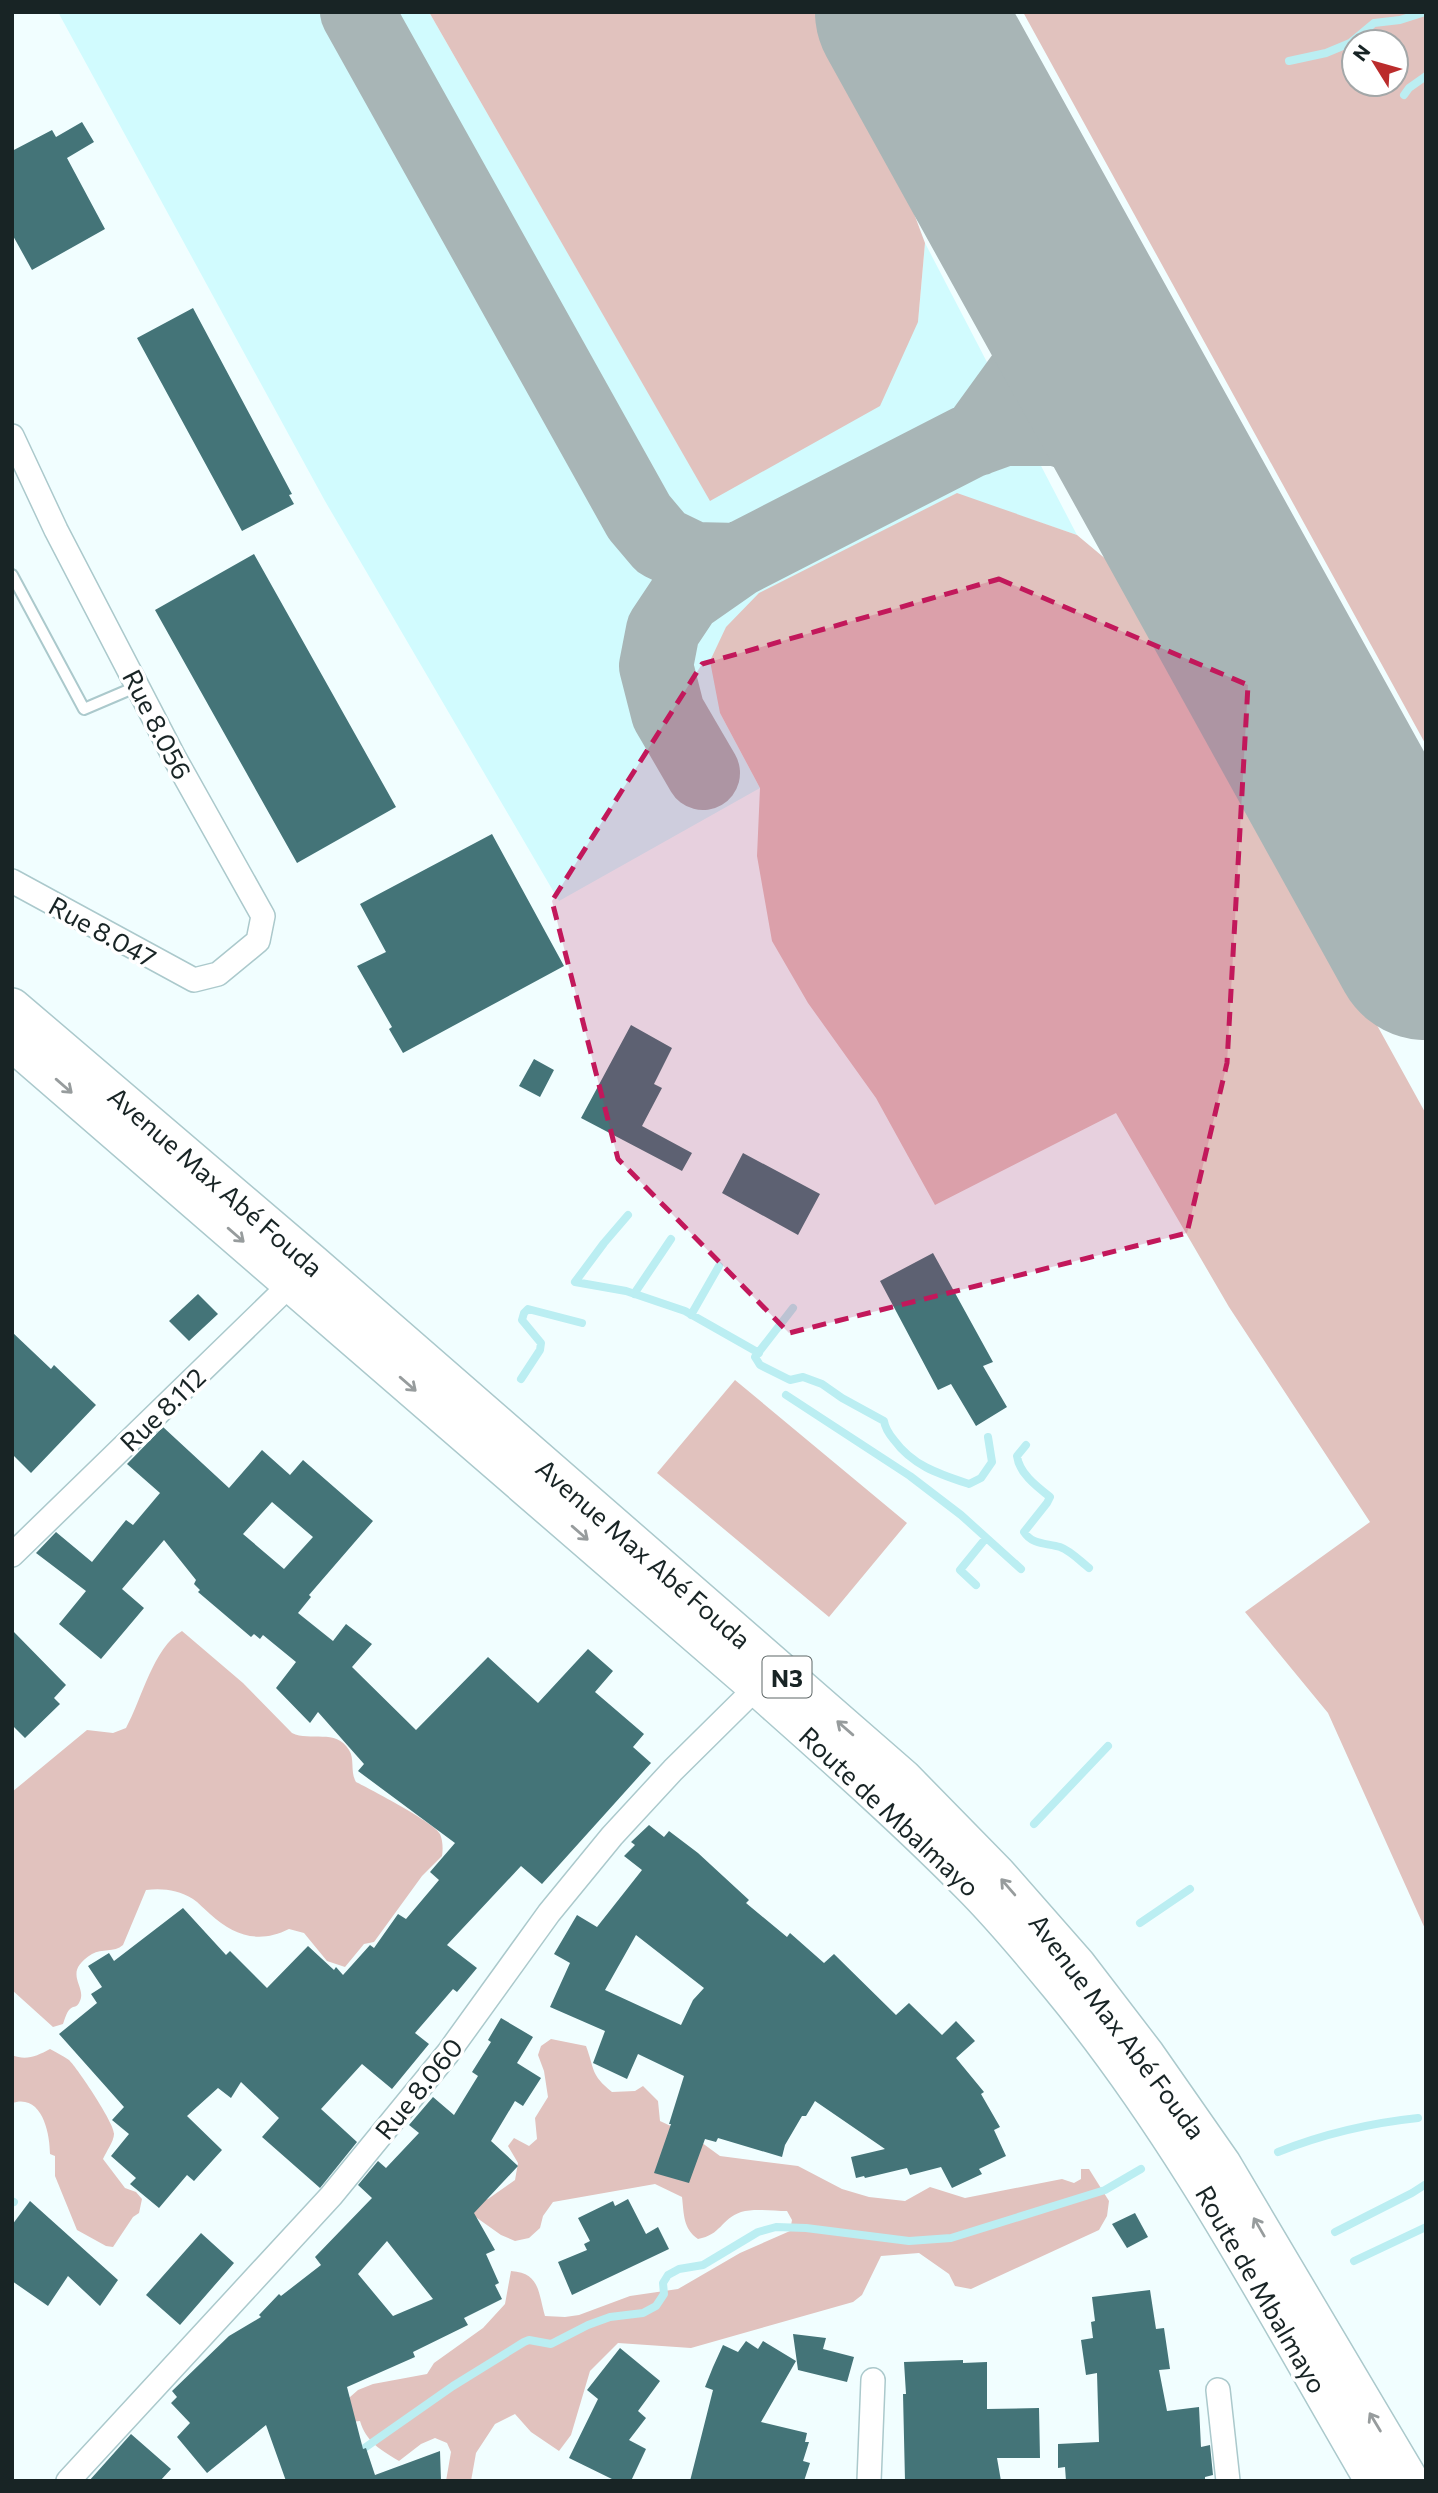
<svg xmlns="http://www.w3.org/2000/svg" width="1438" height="2493" font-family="Commissioner,sans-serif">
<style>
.built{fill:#d1fbfe}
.green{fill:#e1c2be;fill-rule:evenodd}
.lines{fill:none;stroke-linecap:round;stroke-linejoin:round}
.stream{stroke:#bbeef2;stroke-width:8}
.taxiway{stroke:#a8b5b6;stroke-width:74}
.runway{stroke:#a8b5b6;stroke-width:186}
.building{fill:#447478;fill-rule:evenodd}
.service-casing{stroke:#abc9cc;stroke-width:14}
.minor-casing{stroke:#abc9cc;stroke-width:26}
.trunk-casing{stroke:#abc9cc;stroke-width:40}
.service{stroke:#fff;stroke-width:10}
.minor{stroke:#fff;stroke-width:23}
.trunk{stroke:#fff;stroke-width:37}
.oneway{stroke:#979c9d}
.marked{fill:#c2185b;fill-opacity:0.2;stroke:#c2185b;stroke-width:5;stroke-dasharray:14 9;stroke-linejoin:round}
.labels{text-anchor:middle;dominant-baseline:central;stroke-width:7;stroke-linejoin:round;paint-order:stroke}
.shield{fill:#fff;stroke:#5d6666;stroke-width:2}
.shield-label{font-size:24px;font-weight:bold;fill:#182425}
.street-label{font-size:26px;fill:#182425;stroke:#fff}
</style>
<rect width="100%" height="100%" fill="#f1feff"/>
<path class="built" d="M58,12H429L710,500L918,322L925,243L1077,535L957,494L720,713L760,788L559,901L325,501Z"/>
<path class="green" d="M429,12H818L881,125L925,243L918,322L880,406L710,501Z
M1023,12H1426V745ZM1396,42V84H1354V42Z
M957,493L1077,535L1132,581L1426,1114V1931L1328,1713L1245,1612L1370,1522L1229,1307L1116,1113L935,1205L876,1098L808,1003L772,941L757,856L760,788L720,713L710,661L726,627L759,593Z
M735,1380L907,1523L829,1617L657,1473Z
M182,1631L243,1683L292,1733C310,1742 336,1728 349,1750C355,1759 350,1772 356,1782C370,1789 435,1823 440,1834C443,1841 443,1850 442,1856L422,1876L374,1942L364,1944L345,1967L327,1961L304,1933L289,1929C259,1944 234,1936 210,1914C204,1909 199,1903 193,1899C178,1890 163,1888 146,1890L123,1945C114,1953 102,1948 92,1954C60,1974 89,1986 79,2003C76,2008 75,2005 70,2009C66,2013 65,2019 63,2024L53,2027L12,1990V1792L87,1730L113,1733L126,1728C142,1699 153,1648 182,1631Z
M551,2039L586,2046C595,2070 590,2074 612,2092L635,2091L643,2086L658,2101L660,2121L694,2137L720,2156L798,2166L842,2189L869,2197L905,2201L930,2187L965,2198L1062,2179L1074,2183L1081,2179V2169H1089L1109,2201L1107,2216L1099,2230L971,2289L955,2286L949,2274L919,2253L881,2256L862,2295L853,2302L691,2348L618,2343L590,2371L571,2435L559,2451L531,2432L515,2414L495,2424L476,2453L471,2481H446L451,2452L447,2443L435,2438L421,2444L399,2461C381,2450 366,2442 360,2421L351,2422L333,2412L358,2390L373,2384L427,2374L434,2363L483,2328L505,2304L511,2271C540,2273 538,2292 545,2316L565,2317L579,2315L630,2296L678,2289L740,2253L790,2231L792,2220L787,2211C773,2211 754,2208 741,2212C721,2219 721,2235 698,2239C683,2229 684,2214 682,2197L655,2184L553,2202L543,2216L540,2228L529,2238L515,2241L501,2235L470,2213L469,2202L488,2199L515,2180L518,2163L508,2146L514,2138L529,2146L537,2139L535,2118L548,2097L544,2071L538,2055L541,2046Z
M50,2049C56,2052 63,2056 69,2060C78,2069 115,2124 114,2134C114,2141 106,2152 103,2159L125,2188L136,2192L142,2199L139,2213L133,2217L113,2247L106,2246L77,2230L55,2176V2156L50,2154C50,2133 42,2093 12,2103V2055C26,2061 37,2056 50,2049Z"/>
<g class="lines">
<path class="stream" d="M1289,61L1326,53L1350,43L1374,23L1400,20L1422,13
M1404,95L1409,88L1426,76
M628,1215L604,1243L575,1282L626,1291L685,1311L759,1353
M634,1294L671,1239
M793,1308L755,1357L760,1365L790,1380L803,1377L822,1384L842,1398L884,1421C885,1428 889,1434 894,1440C913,1466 939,1474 969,1484L981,1478L992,1462L988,1437
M691,1315L719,1266
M521,1379L540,1350L541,1343L522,1320L524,1313L528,1309L582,1323
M786,1395L910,1476L961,1515L1021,1569
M1026,1445L1017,1456C1019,1473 1036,1486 1050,1497L1047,1503L1024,1532C1032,1545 1047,1543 1060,1547C1071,1551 1080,1561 1089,1568
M976,1585L960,1570L986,1538
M1034,1824L1108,1746
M1140,1923L1190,1889
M1278,2152C1323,2134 1370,2123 1418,2118
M12,2201L14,2202
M1335,2232L1412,2193L1426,2184
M1354,2261L1426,2227
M363,2449L453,2386L524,2342L529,2340L551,2344L588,2325L610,2317L643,2313L656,2306L664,2294L663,2283L668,2275L679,2269L703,2265L758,2232L776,2227L806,2228L909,2241L951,2238L1105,2190L1141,2169"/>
<path class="taxiway" d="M357,12L639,517L661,543L694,559L738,560
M977,439L1027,370L1040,325V251
M703,773L668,713L656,666L663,630L685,597L738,560L968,442L1004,429H1056L1098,442L1173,488"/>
<path class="runway" d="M908,12L1426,947"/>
</g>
<path class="building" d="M82,122L94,142L67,158L105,229L32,270L12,234V151L52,130L56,137Z
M193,308L292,494L289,495L294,504L242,531L137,338Z
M254,554L396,807L297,863L155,610Z
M492,834L564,966L403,1053L389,1029L392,1027L357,966L386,952L360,904Z
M631,1025L672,1048L654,1084L662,1088L642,1126L692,1153L682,1171L581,1118Z
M534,1059L554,1070L540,1097L519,1086Z
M743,1153L820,1194L798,1235L722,1193Z
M933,1253L993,1362L983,1366L1007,1407L976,1426L951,1384L938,1390L880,1281Z
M198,1294L218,1314L189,1341L169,1321Z
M12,1332L51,1369L54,1365L96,1405L31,1473L12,1454Z
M163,1427L229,1488L262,1450L290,1475L303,1460L373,1521L309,1595L311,1597L298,1613L333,1641L346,1624L372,1644L352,1667L416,1730L488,1657L538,1703L588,1649L613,1671L595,1692L644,1734L633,1747L651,1763L542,1884L521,1866L447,1945L477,1968L457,1992L453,1989L415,2033L429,2044L392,2089L362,2064L321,2109L357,2142L320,2188L262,2137L279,2118L241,2082L231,2098L218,2088L187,2116L222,2150L194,2181L187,2175L159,2208L130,2184L136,2178L111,2156L129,2134L112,2120L124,2107L59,2034L97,2003L91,1994L102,1987L88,1966L109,1953L114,1961L183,1908L226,1955L230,1951L267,1988L308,1946L334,1970L336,1967L343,1975L370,1945L374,1948L398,1914L406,1919L439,1880L430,1872L455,1843L358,1771L364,1764L318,1712L310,1723L276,1688L296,1662L263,1635L260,1639L254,1634L251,1637L198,1592L200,1590L194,1584L196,1580L164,1540L122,1589L144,1608L101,1659L59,1624L86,1591L36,1553L56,1532L92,1562L126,1520L133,1525L160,1493L127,1464ZM272,1502L313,1537L284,1569L243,1534Z
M12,1630L66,1685L54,1698L60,1704L25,1738L12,1725Z
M649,1825L664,1837L669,1831L698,1853L749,1900L746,1903L787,1937L790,1933L824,1963L834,1954L896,2015L909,2003L942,2035L956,2021L975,2041L956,2058L984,2092L981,2094L1000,2127L994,2130L1006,2156L979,2169L982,2174L952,2188L941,2167L910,2175L907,2168L865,2178L864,2176L856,2178L851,2157L885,2149L815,2101L806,2116H802L785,2145L782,2157L718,2138L716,2142L705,2139L689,2183L654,2173L671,2124H669L684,2076L638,2054L627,2079L593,2063L605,2031L550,2007L570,1963L554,1954L577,1915L597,1927L642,1870L624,1856L635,1845L631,1842ZM636,1935L704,1988L693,2000L681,2025L605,1990Z
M501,2018L533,2037L517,2063L541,2078L523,2106L515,2101L491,2141L518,2166L474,2213L495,2250L486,2254L499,2283L495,2285L502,2299L464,2318L468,2325L413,2352L415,2357L347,2387L363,2449L366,2448L375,2475L440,2451L441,2481H286L266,2425L207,2473L177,2437L190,2423L171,2403L177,2397L172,2391L229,2336L261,2317L259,2315L279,2294L281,2296L321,2265L315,2257L372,2198L358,2185L378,2161L386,2168L419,2133L409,2125L433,2097L454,2115L478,2076L472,2072L491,2042L488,2040ZM387,2241L433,2299L393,2316L358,2274Z
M628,2199L646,2234L658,2227L669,2249L572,2295L558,2262L587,2250L584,2244L590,2241L578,2218L613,2201L615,2206Z
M30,2201L118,2280L100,2306L68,2276L48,2306L12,2281V2225Z
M1135,2213L1148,2237L1127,2248L1112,2224Z
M201,2233L234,2263L180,2325L146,2295Z
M1150,2290L1156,2329L1164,2328L1170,2369L1159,2370L1167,2411L1199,2407L1201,2447L1210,2445L1213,2475L1205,2477V2481H1066L1065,2467L1058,2468V2444L1099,2442L1097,2373L1086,2375L1081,2340L1093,2338L1091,2322L1095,2321L1092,2297Z
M793,2334L826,2338L823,2349L854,2357L847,2382L798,2370Z
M746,2341L758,2349L763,2341L796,2361L761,2422L807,2433L805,2442H809L803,2461L810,2463L804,2481H690L713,2390L705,2387L713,2367L723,2345L738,2352Z
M620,2348L660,2381L638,2411L646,2418L629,2440L646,2449L631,2481H616L569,2458L598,2399L587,2390Z
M963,2360V2363L987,2362V2409L1039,2408L1040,2458H997L1001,2481H905L903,2394H906L904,2362Z
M131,2434L171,2469L160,2481H89Z"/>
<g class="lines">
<g class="service-casing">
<path id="service" d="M12,575L84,709L138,686"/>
</g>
<g class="minor-casing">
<path id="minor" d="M12,436L56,530L174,757L263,916L258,941L218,974L194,980L12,881
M12,1555L300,1275
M1218,2390L1228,2481
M68,2481L331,2196L448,2053L549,1913L612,1836L673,1770L757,1687
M869,2481L873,2380"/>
</g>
<g class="trunk-casing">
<path id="trunk" d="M12,1007L312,1263L903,1778L997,1874L1077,1965L1146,2055L1222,2164L1410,2481
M12,1042L757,1687C830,1752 903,1816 971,1885C1002,1916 1031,1951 1059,1985C1184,2136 1275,2312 1374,2481"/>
</g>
<use href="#service" class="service"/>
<use href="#minor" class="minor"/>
<use href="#trunk" class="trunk"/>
</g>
<defs><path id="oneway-shaft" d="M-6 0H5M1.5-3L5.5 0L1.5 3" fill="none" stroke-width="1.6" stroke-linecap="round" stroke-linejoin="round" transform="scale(1.75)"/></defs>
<g class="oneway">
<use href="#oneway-shaft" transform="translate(64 1086) rotate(41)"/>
<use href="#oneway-shaft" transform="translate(236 1235) rotate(41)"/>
<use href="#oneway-shaft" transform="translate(408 1384) rotate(41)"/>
<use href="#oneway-shaft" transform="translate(580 1533) rotate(41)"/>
<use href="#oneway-shaft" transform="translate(845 1728) rotate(-139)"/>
<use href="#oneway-shaft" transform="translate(1008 1887) rotate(-131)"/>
<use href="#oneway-shaft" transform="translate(1259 2227) rotate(-120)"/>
<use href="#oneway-shaft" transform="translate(1375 2422) rotate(-121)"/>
</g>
<path class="marked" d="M999,579L1248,685L1227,1063L1187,1233L789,1333L618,1159L552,901L702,664Z"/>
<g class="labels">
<rect class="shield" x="762.5" y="1656.5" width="49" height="41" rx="5"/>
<g class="shield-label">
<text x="787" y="1677">N3</text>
</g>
<g class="street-label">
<text transform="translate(158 724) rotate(63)">Rue 8.056</text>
<text transform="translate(103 931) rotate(29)">Rue 8.047</text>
<text transform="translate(216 1181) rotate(41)">Avenue Max Abé Fouda</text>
<text transform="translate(162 1409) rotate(-44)">Rue 8.112</text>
<text transform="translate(644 1553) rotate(41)">Avenue Max Abé Fouda</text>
<text transform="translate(890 1811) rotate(43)">Route de Mbalmayo</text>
<text transform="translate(1118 2026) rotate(53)">Avenue Max Abé Fouda</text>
<text transform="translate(418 2088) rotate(-51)">Rue 8.060</text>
<text transform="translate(1262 2289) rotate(60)">Route de Mbalmayo</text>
</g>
</g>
<rect width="1438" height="2493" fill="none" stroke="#182425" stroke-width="28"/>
<g transform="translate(1375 63) rotate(307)"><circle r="33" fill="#ffffff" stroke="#a3a7a8" stroke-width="2"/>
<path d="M0-5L12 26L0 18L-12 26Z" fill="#bb2c2c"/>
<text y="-10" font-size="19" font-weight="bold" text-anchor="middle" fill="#182425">N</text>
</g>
</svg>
